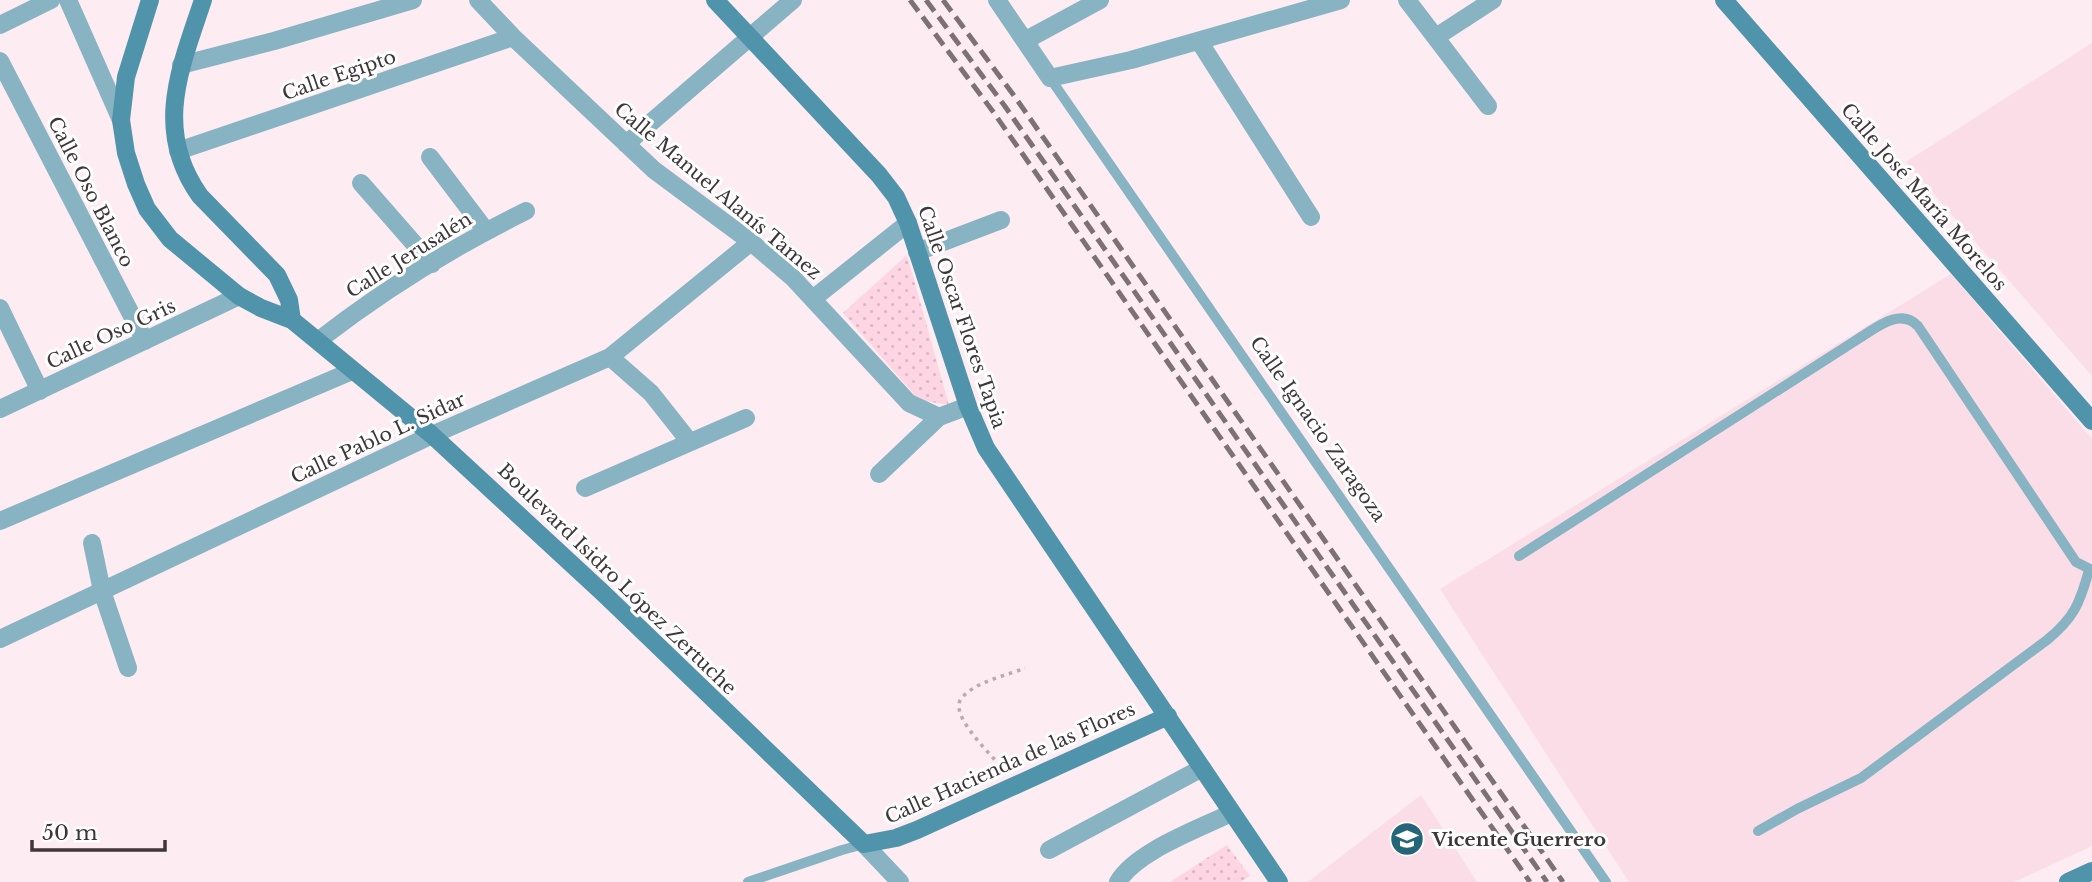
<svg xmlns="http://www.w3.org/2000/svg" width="2092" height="882" font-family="'Libre Baskerville',serif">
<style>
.built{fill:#fadde7}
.park{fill:url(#park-dots)}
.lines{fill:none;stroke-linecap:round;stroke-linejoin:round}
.path{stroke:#b9abb0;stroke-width:3.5;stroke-dasharray:3.5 5;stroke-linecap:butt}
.lane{stroke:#88b3c3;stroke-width:10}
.street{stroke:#88b3c3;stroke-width:18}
.secondary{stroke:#5094ab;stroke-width:18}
.rail{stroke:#7c7175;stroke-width:5;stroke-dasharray:14 7;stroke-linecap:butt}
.labels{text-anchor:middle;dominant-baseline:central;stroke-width:6;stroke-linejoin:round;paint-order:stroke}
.street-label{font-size:19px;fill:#3e3639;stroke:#fff}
.poi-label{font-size:19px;font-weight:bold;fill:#3e3639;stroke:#fff;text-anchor:start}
</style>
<defs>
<pattern id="park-dots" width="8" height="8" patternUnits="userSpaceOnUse" patternTransform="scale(1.75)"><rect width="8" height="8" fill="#fed6e3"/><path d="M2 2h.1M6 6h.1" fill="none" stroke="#dbb8c4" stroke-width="1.8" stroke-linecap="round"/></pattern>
</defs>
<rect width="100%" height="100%" fill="#fdecf2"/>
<path class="built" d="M2092,43V376L1906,162Z
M1951,274L2092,439V846L2014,882H1629L1440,589Z
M1421,795L1477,882H1308Z"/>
<path class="park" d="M907,255L949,405L919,400L843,313Z
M1227,845L1250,876L1240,882H1170Z"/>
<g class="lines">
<path class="path" d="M1006,772C995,759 957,723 959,705C959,699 964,695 968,692C983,680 1008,675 1025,668"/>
<path class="lane" d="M1050,78L1606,882
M1519,556L1858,339C1876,328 1900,307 1918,326L2076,562L2092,570
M1758,831L1797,809L1861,778L2047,640C2074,618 2080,603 2089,570
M748,882L842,850L864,844"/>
<path class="street" d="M68,0L121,120
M478,0L513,37L654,170L751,242L793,278L909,403L939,417L968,406
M997,0L1050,78L1131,60L1341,0
M1407,0L1488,106
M0,25L51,0
M1436,37L1493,0
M1026,40L1100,0
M1199,41L1311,217
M0,61L145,341
M181,65L274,41L413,0
M626,144L793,0
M178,151L513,37
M430,157L486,231
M361,183L432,264
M917,252L1001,220
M814,298L908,223
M0,308L40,391
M319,340C382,291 455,246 526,211
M610,357L651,393L689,441
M0,409L239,296
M879,474L939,417
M585,488L746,418
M0,521L352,371
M92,543L102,591L128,668
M0,639L432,435L610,357L751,242
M864,844L900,882
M1049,850L1202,768
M1118,882C1136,851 1199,829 1231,813"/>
<path class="secondary" d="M150,0L126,77L121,120L126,153L136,184L147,209L170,239L239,296L261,308L292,320L432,435L603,593L864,844L896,838L917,830L1168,716
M203,0C180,69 153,130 200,196L277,275L289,300L292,320
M715,0L879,175L896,197L908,223L968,406L986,448L1279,882
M1724,0L2092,421
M2068,882L2092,871"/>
<path class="rail" d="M910,0L994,113L1530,882
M926,0L1004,105L1547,882
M943,0L1015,97L1563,882"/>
</g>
<defs>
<g id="school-disc" transform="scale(1.75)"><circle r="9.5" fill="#256579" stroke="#fff"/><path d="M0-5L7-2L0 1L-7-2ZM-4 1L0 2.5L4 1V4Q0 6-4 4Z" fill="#fff"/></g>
</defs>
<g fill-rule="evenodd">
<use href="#school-disc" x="1407" y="839"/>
</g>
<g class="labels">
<g class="street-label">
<text transform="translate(339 75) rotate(-19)">Calle Egipto</text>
<text transform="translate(718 191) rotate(40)">Calle Manuel Alanís Tamez</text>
<text transform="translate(91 192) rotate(63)">Calle Oso Blanco</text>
<text transform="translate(1924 197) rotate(49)">Calle José María Morelos</text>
<text transform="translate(409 255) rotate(-32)">Calle Jerusalén</text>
<text transform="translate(962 317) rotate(71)">Calle Oscar Flores Tapia</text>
<text transform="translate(111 334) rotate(-25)">Calle Oso Gris</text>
<text transform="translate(1318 429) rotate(55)">Calle Ignacio Zaragoza</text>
<text transform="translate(378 438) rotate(-25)">Calle Pablo L. Sidar</text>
<text transform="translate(617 579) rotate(44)">Boulevard Isidro López Zertuche</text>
<text transform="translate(1010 763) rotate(-24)">Calle Hacienda de las Flores</text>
</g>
<g class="poi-label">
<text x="1432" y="839">Vicente Guerrero</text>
</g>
</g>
<path d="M32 840v10h133v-10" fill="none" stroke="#3e3639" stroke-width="3.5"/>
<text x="42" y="840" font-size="21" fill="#3e3639" stroke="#ffffff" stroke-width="5" paint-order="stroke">50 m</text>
</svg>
